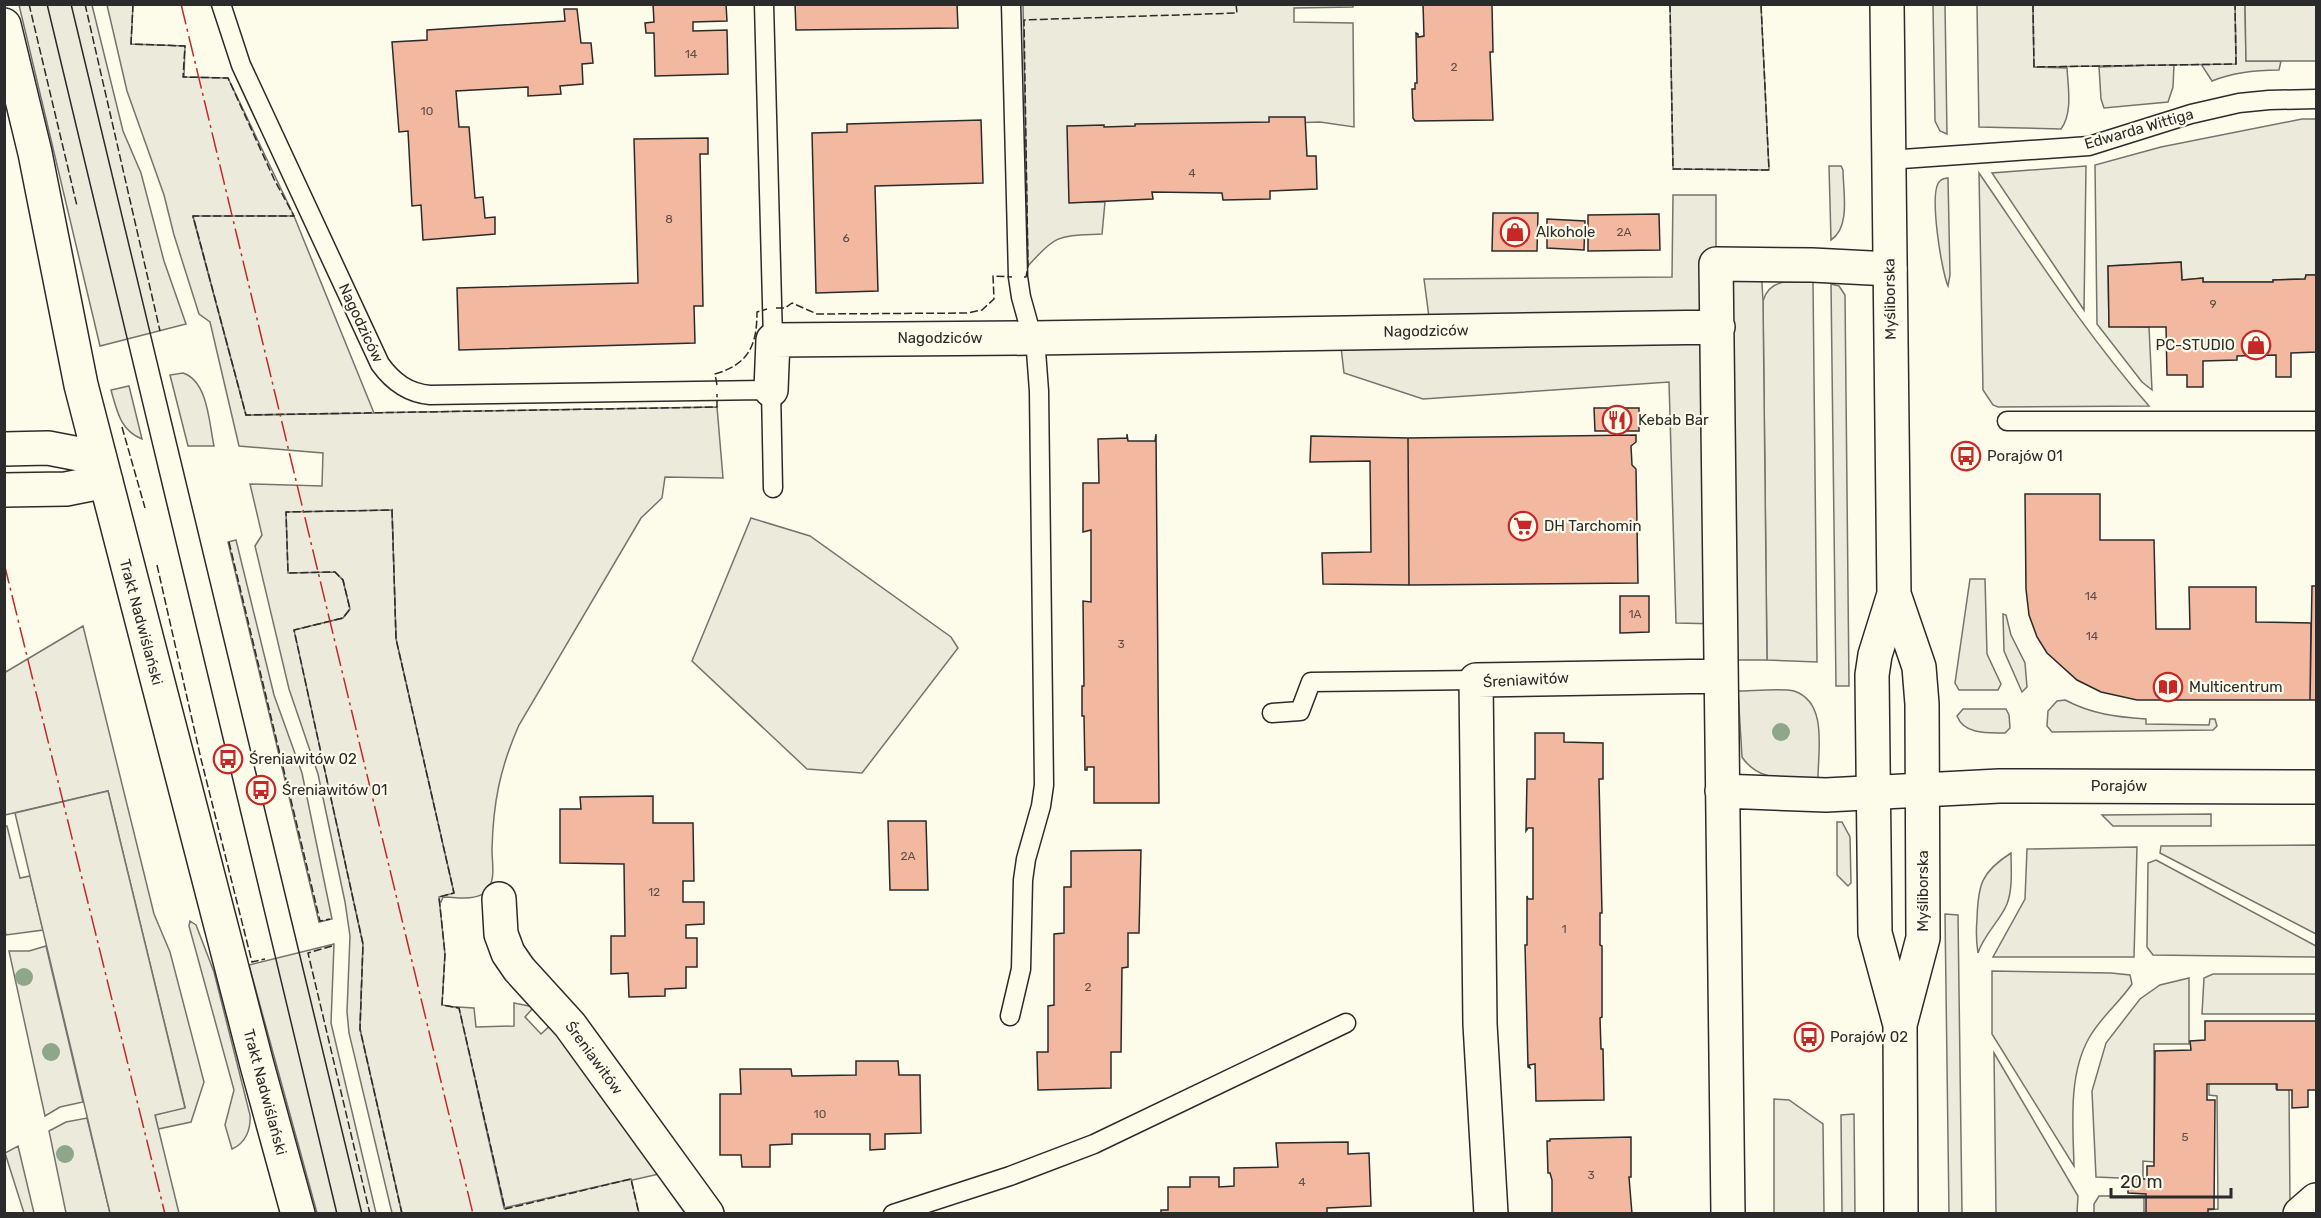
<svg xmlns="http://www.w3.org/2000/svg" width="2321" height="1218" font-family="Rubik,sans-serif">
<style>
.green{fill:#ecebdb;stroke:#74746e;stroke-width:1.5}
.parking{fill:#eceadb;stroke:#74746e;stroke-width:1.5}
.building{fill:#f2b8a0;stroke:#2b2b2b;stroke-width:1.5}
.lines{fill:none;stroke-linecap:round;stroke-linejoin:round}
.lane-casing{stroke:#2b2b2b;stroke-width:21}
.street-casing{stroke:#2b2b2b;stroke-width:36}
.secondary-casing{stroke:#2b2b2b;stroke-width:36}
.lane{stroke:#fdfbea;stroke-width:18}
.street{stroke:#fdfbea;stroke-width:33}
.secondary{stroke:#fdfbea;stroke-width:33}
.tram{stroke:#2b2b2b;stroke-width:1.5}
.fence{stroke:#2b2b2b;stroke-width:1.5;stroke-dasharray:8 3;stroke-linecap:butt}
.power{stroke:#c62828;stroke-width:1.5;stroke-dasharray:21 4.5 3 4.5;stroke-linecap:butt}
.tree{fill:#8ea78a}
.labels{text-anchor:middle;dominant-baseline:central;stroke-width:4.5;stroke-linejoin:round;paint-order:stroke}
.number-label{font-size:12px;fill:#5d4e48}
.street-label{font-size:15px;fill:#2b2b2b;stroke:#fdfbea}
.poi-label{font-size:15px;fill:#2b2b2b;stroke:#fdfbea;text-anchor:start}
</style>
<rect width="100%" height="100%" fill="#fdfbea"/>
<path class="green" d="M2235,4L2245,5L2246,61H2281L2279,70C2255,70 2234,72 2212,81L2201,64L2236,63Z
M19,5H92L123,131L141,173L164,261L186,324L100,346Z
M107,5H133L131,44L185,46L184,77L228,78L294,216L193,217L246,415L717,407L723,478L665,477L662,498L641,518L519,725C500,768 493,803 492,850C492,865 497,882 484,893C474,901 455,897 443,897L441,902L424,904L453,889L396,639L392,510L335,572L343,580L350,609L343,618L295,630L363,944L360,1029L402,1213H392L349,1033L347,1012L350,936L345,902L318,774L289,689L255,546L262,535L250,484L322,486L323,453L239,446L210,322L199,314L174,235L164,195L127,91Z
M1023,5H1353V7L1294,8V22L1353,23L1354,127L1320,122L1083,130L1085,202H1105L1102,234C1060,236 1057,233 1028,266Z
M1933,5H1945L1947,134L1940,131L1935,121Z
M1977,5H2033L2034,67L2067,68C2068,87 2073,113 2061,129L1979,127Z
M2174,64L2173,87L2168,102L2104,108L2101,99L2099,67Z
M2302,119H2316V275H2306L2305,279L2273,280V282H2203V278L2182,280L2181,262L2108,266L2109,326L2149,327L2152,390L2142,382L2097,324L2095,165L2161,147Z
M1829,166H1841L1843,170C1843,191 1851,227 1831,240Z
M2086,166L2084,310L1992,173Z
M1979,173C2034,253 2085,333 2149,406L1998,407L1993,405L1983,390Z
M1948,178L1950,275L1948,286C1942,273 1928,191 1940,181C1941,179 1946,178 1948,178Z
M1784,282H1813L1817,662L1767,660L1763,301C1766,290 1772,284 1784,282Z
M1831,284L1839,286L1845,295L1849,686H1836Z
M183,373C208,381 209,423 214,446H188L170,375Z
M129,386L142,439C120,430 117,411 111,390Z
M751,518L810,536L951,637L958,648L862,773L807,769L692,661Z
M236,540L274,695L302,773L332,919L319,922L228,542Z
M1970,579H1985L1987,654L2001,684L1998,690H1959L1955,683Z
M2003,614L2006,615L2011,635L2025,663L2027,687L2022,692L2004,651Z
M83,626L154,914L170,952L204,1082L191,1122L158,1129L155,1115L185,1107L108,791L5,815L4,673Z
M1738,691C1751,691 1783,688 1794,691C1828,702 1818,751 1818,778C1789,777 1760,784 1742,757Z
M2065,700C2092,714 2116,717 2146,719V724L2209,725L2210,719H2215L2217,726L2213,730L2052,732L2047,726L2048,711L2057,701Z
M1963,709H2006L2009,715L2010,728L2005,733C1989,733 1964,735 1957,716Z
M1837,822H1842L1850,837L1851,883L1848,886L1837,875Z
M5,826H7L20,878L30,876L43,930L6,935L4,926Z
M2316,845V934L2160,853L2161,846Z
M2137,847L2134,957H1993L2025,899L2027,849Z
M2011,853C2011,869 2013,888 2007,904C2000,921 1984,934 1978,953C1976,941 1976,931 1977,919C1978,885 1981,872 2011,853Z
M2156,860L2316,946V957L2153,955L2147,947L2148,863Z
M1945,914L1958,915L1962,1213H1949Z
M190,921L196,925L214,972L250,1115C251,1129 246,1143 232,1149L225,1125L234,1090L189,926Z
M334,944L331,1023L376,1213H317L249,965Z
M46,946L83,1102L60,1107L45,1116L9,951H29Z
M1992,971L2111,973L2130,975L2132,984C2119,1003 2100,1018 2089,1038C2068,1075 2073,1125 2074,1166L1992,1034Z
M2213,974H2316V1014H2202L2204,978Z
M2189,978V1044H2154V1162L2143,1161V1179L2096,1177L2092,1091L2106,1043L2140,999L2160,985Z
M514,1003L534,1007L525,1017L541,1034L553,1023L659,1174L505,1209L465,1035L441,1006L474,1008L476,1027L514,1026Z
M1994,1053L2078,1196L2077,1213H1996Z
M2209,1081H2276V1089H2289L2290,1204L2285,1213L2207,1214V1210L2218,1209L2217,1096L2209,1095Z
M1774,1099L1789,1100L1823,1124L1824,1213H1774Z
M1854,1114L1855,1213H1842L1841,1115Z
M87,1118L110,1213H66L49,1131L66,1122Z
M18,1146L34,1213H24L5,1153Z
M2099,1196H2144V1213H2094V1204Z"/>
<path class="parking" d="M1670,5H1761L1769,170L1673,169Z
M2033,5H2235L2236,64L2034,67Z
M2245,5H2316V61H2246Z
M1673,195H1716V264L1761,266L1763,301L1767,660H1721L1720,624L1676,623L1669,382L1423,399L1344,373L1341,347L1433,348L1424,279L1672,277Z
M193,216H294L374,413L246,415Z
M392,510L396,639L454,893L439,897L445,954L442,1005L459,1008L504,1208L631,1179L639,1213H402L360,1029L363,944L294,630L343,618L350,609L343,580L335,572L288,573L286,512Z
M108,791L185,1108L155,1115L179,1213H110L15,813Z
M2211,814V826H2113L2102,815Z"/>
<path class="building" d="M653,4H726L727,21L693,22V31L727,30L728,74L655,76L654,33H646L645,23L654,22Z
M795,4H957L958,28L796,30Z
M1423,4H1492L1493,52H1490L1493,120L1415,121L1413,118L1412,89H1415V83H1417L1416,33L1418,34V37L1424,36Z
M564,9H577L581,43H591L593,63L582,64L583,84L560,86L561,94L528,96V87L456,91L459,127H469L475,198L483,197L485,218L495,217V234L423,240L421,205L412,206L408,131L399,132L392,42L427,40V30L565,21Z
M1269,117H1305L1307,156H1316L1317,189L1270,191V199L1223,200L1222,193L1152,192L1153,199L1069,203L1067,126L1104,125V127L1135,126V124L1269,122Z
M981,120L983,183L875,186L878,291L816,293L812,133L847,132V124Z
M708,138V154H700L703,306H694L695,343L459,350L457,288L638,283L634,139Z
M1493,213H1538L1537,251H1492Z
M1659,214L1660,250L1588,251V215Z
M1547,219L1585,221L1584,250L1547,248Z
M2181,262L2182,280L2203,278V282H2273V280L2305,279L2306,275H2316V352L2291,353V377H2276V355L2237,356V360L2203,361V387H2187V375H2167L2166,327H2109L2108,266Z
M1594,408H1639V431H1595Z
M1127,434L1128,441H1155L1156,434L1159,803H1094V767H1087V770H1085L1084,716H1082V686H1084L1083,601L1091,602V530L1083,532V483H1099L1098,439L1127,438Z
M1636,435V442L1631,446L1632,465L1636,469L1638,583L1409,585L1408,438Z
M1311,436L1408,438L1409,585L1323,584L1322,553L1371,552L1370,461L1310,462Z
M2025,494H2100V540H2154L2156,629H2190L2189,587H2256V622L2311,623L2310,700H2137L2101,692L2077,680L2047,653L2037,637L2029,615L2026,589Z
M2312,586H2316V700H2310Z
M1620,596H1649V632L1620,633Z
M1535,733H1564V742L1603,743V779H1599L1602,913H1600V945L1602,946V1017L1600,1018L1601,1049H1603L1604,1100L1536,1101L1535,1064L1529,1065L1530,1068L1528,1067L1525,945H1527V896L1528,899H1533V828H1528L1526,831L1527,779H1535Z
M653,796V823H693L694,881H683V902H704V924L686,925V938H697V967H686V988L665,989V996L629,997L628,973L611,974V936H625L624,864L560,863V809H581L580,797Z
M888,821H926L928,890H890Z
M1141,850L1139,933H1128V967L1122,968L1121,1052H1111V1088L1038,1090L1037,1052H1048V1006L1054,1005V934L1064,933V887H1071V851Z
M2205,1021H2316V1090H2308V1107L2292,1108V1090H2277V1084H2207V1100H2215L2214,1209H2208V1214H2146V1194L2128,1193V1179H2147V1166H2154L2155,1051L2191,1050L2190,1041L2205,1040Z
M856,1061H898L899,1075H920L921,1133L885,1134V1149L870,1150V1134H792V1144L770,1145V1167H742L741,1155H720V1094H741L740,1069H791L792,1076L856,1075Z
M1631,1137V1177H1629L1632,1214H1552V1180L1550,1173H1548L1547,1141H1550V1139Z
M1348,1142V1154L1369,1153L1371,1206L1327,1208V1214H1161V1210H1168V1187H1190V1177H1219V1187L1234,1186V1168L1278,1167L1276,1143Z"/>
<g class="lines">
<g class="lane-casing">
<path id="lane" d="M221,4L241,65L380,364C393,382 408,393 430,395L771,390L773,488
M764,4L773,340
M1888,160L2089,146L2191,114L2239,103L2269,100L2316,99
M2007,421H2316
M1272,713L1300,711L1311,682L1476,680
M1010,1016L1021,969L1023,880L1026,859L1041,806L1044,785L1039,391L1036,351L1021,297L1018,277L1011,4
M893,1214L1010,1176L1094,1144L1346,1023"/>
</g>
<g class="street-casing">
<path id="street" d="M4,25L35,153L81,385L257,1065L298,1214
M771,390L773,340L1033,338L1718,327
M4,449L48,448L100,458
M4,490L66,489L106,481
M1722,791L1826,795L1999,786L2316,787
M499,899L501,934L508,953L519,969L570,1025L707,1214
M1491,1214L1480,1024L1476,680L1721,676
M1728,1214L1716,264L1812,265L1890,269
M2300,1214L2316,1200"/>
</g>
<g class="secondary-casing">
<path id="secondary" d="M1887,4L1894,594L1919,667L1922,704L1923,938L1900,1025
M1894,594L1875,655L1872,675L1875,933L1900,1025L1901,1214"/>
</g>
<use href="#lane" class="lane"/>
<use href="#street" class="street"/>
<use href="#secondary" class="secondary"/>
<path class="tram" d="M47,4L337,1214
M71,4L362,1214"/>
<path class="fence" d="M29,4L77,206
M85,4L160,331
M133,4L131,44L185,46L183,77L228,78L274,179L294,216H193L246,415L717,407V394
M1670,4L1673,169L1769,170L1761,4
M2033,4L2034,67L2236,64L2235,4
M1024,277H1026L1028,266L1024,20L1237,13L1236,4
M776,308H785L792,303L817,314L967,313L982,310L994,299L993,276L1012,277
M717,385L715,374C749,364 757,345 757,312L767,309
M122,427L145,508
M229,542L320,921L330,919
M157,565L201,759L252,962L265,959
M332,946L308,953L370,1214
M402,1214L360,1029L363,944L294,630L343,618L350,609L343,580L335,572L288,573L286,512L392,510L396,639L454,893L439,897L445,954L442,1005L459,1008L505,1209L631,1179L639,1214"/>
<path class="power" d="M181,4L473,1214
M4,563L165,1214"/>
</g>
<g class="tree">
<circle cx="1781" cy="732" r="9"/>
<circle cx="24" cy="977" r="9"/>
<circle cx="51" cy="1052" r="9"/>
<circle cx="65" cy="1154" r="9"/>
</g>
<defs>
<g id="shop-ring" transform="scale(1.5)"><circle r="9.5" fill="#fdfbea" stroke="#c62828" stroke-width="1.5"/><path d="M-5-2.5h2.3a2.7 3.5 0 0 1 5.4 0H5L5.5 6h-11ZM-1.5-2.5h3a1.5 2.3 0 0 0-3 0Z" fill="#c62828"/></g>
<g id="restaurant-ring" transform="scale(1.5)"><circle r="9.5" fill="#fdfbea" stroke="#c62828" stroke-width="1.5"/><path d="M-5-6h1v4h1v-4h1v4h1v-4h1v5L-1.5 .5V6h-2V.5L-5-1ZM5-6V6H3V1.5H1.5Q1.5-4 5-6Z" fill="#c62828"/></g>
<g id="bus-ring" transform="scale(1.5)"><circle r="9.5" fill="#fdfbea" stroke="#c62828" stroke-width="1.5"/><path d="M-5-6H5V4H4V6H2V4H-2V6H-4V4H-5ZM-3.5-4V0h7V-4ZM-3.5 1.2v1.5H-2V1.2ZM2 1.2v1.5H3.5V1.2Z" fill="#c62828"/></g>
<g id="supermarket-ring" transform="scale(1.5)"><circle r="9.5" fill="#fdfbea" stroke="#c62828" stroke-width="1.5"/><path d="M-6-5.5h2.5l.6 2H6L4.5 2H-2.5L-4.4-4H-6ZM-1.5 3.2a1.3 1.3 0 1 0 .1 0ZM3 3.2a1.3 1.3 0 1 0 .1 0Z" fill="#c62828"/></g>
<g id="library-ring" transform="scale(1.5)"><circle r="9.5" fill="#fdfbea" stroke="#c62828" stroke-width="1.5"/><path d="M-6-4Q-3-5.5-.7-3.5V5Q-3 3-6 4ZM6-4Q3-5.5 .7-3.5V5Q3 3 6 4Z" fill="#c62828"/></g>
</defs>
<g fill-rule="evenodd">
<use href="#shop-ring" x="1515" y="232"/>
<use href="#shop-ring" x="2256" y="345"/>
<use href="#restaurant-ring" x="1617" y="420"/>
<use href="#bus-ring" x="1966" y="456"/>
<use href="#supermarket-ring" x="1523" y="526"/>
<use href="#library-ring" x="2168" y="687"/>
<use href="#bus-ring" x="228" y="759"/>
<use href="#bus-ring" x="261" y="790"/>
<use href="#bus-ring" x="1809" y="1037"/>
</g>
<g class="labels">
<g class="number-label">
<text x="691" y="54">14</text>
<text x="1454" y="67">2</text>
<text x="427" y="111">10</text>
<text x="1192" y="173">4</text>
<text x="669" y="219">8</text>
<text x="1624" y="232">2A</text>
<text x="846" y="238">6</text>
<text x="2213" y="304">9</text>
<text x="2091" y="596">14</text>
<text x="1635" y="614">1A</text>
<text x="2092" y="636">14</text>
<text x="1121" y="644">3</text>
<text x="908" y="856">2A</text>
<text x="654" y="892">12</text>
<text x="1564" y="929">1</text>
<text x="1088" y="987">2</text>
<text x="820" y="1114">10</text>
<text x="2185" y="1137">5</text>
<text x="1591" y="1175">3</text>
<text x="1302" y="1182">4</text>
</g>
<g class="street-label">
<text transform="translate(2139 129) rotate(-16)">Edwarda Wittiga</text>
<text transform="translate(1890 299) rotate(-91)">Myśliborska</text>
<text transform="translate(361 323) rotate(65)">Nagodziców</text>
<text transform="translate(1426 331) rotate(-1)">Nagodziców</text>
<text x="940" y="338">Nagodziców</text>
<text transform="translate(141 622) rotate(75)">Trakt Nadwiślański</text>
<text transform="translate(1526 680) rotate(-3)">Śreniawitów</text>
<text x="2119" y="786">Porajów</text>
<text transform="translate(1923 891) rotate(-90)">Myśliborska</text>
<text transform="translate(594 1058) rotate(54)">Śreniawitów</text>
<text transform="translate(265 1092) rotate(75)">Trakt Nadwiślański</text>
</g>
<g class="poi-label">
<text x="1536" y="232">Alkohole</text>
<text x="2235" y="345" text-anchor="end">PC-STUDIO</text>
<text x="1638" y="420">Kebab Bar</text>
<text x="1987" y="456">Porajów 01</text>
<text x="1544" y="526">DH Tarchomin</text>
<text x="2189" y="687">Multicentrum</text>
<text x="249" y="759">Śreniawitów 02</text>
<text x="282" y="790">Śreniawitów 01</text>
<text x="1830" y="1037">Porajów 02</text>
</g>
</g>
<rect width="2321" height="1218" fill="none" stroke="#2b2b2b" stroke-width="12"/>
<path d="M2111 1188v9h120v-9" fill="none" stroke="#2b2b2b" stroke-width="3"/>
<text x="2120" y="1188" font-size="18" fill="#2b2b2b" stroke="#fdfbea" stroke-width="4.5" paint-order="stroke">20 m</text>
</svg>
